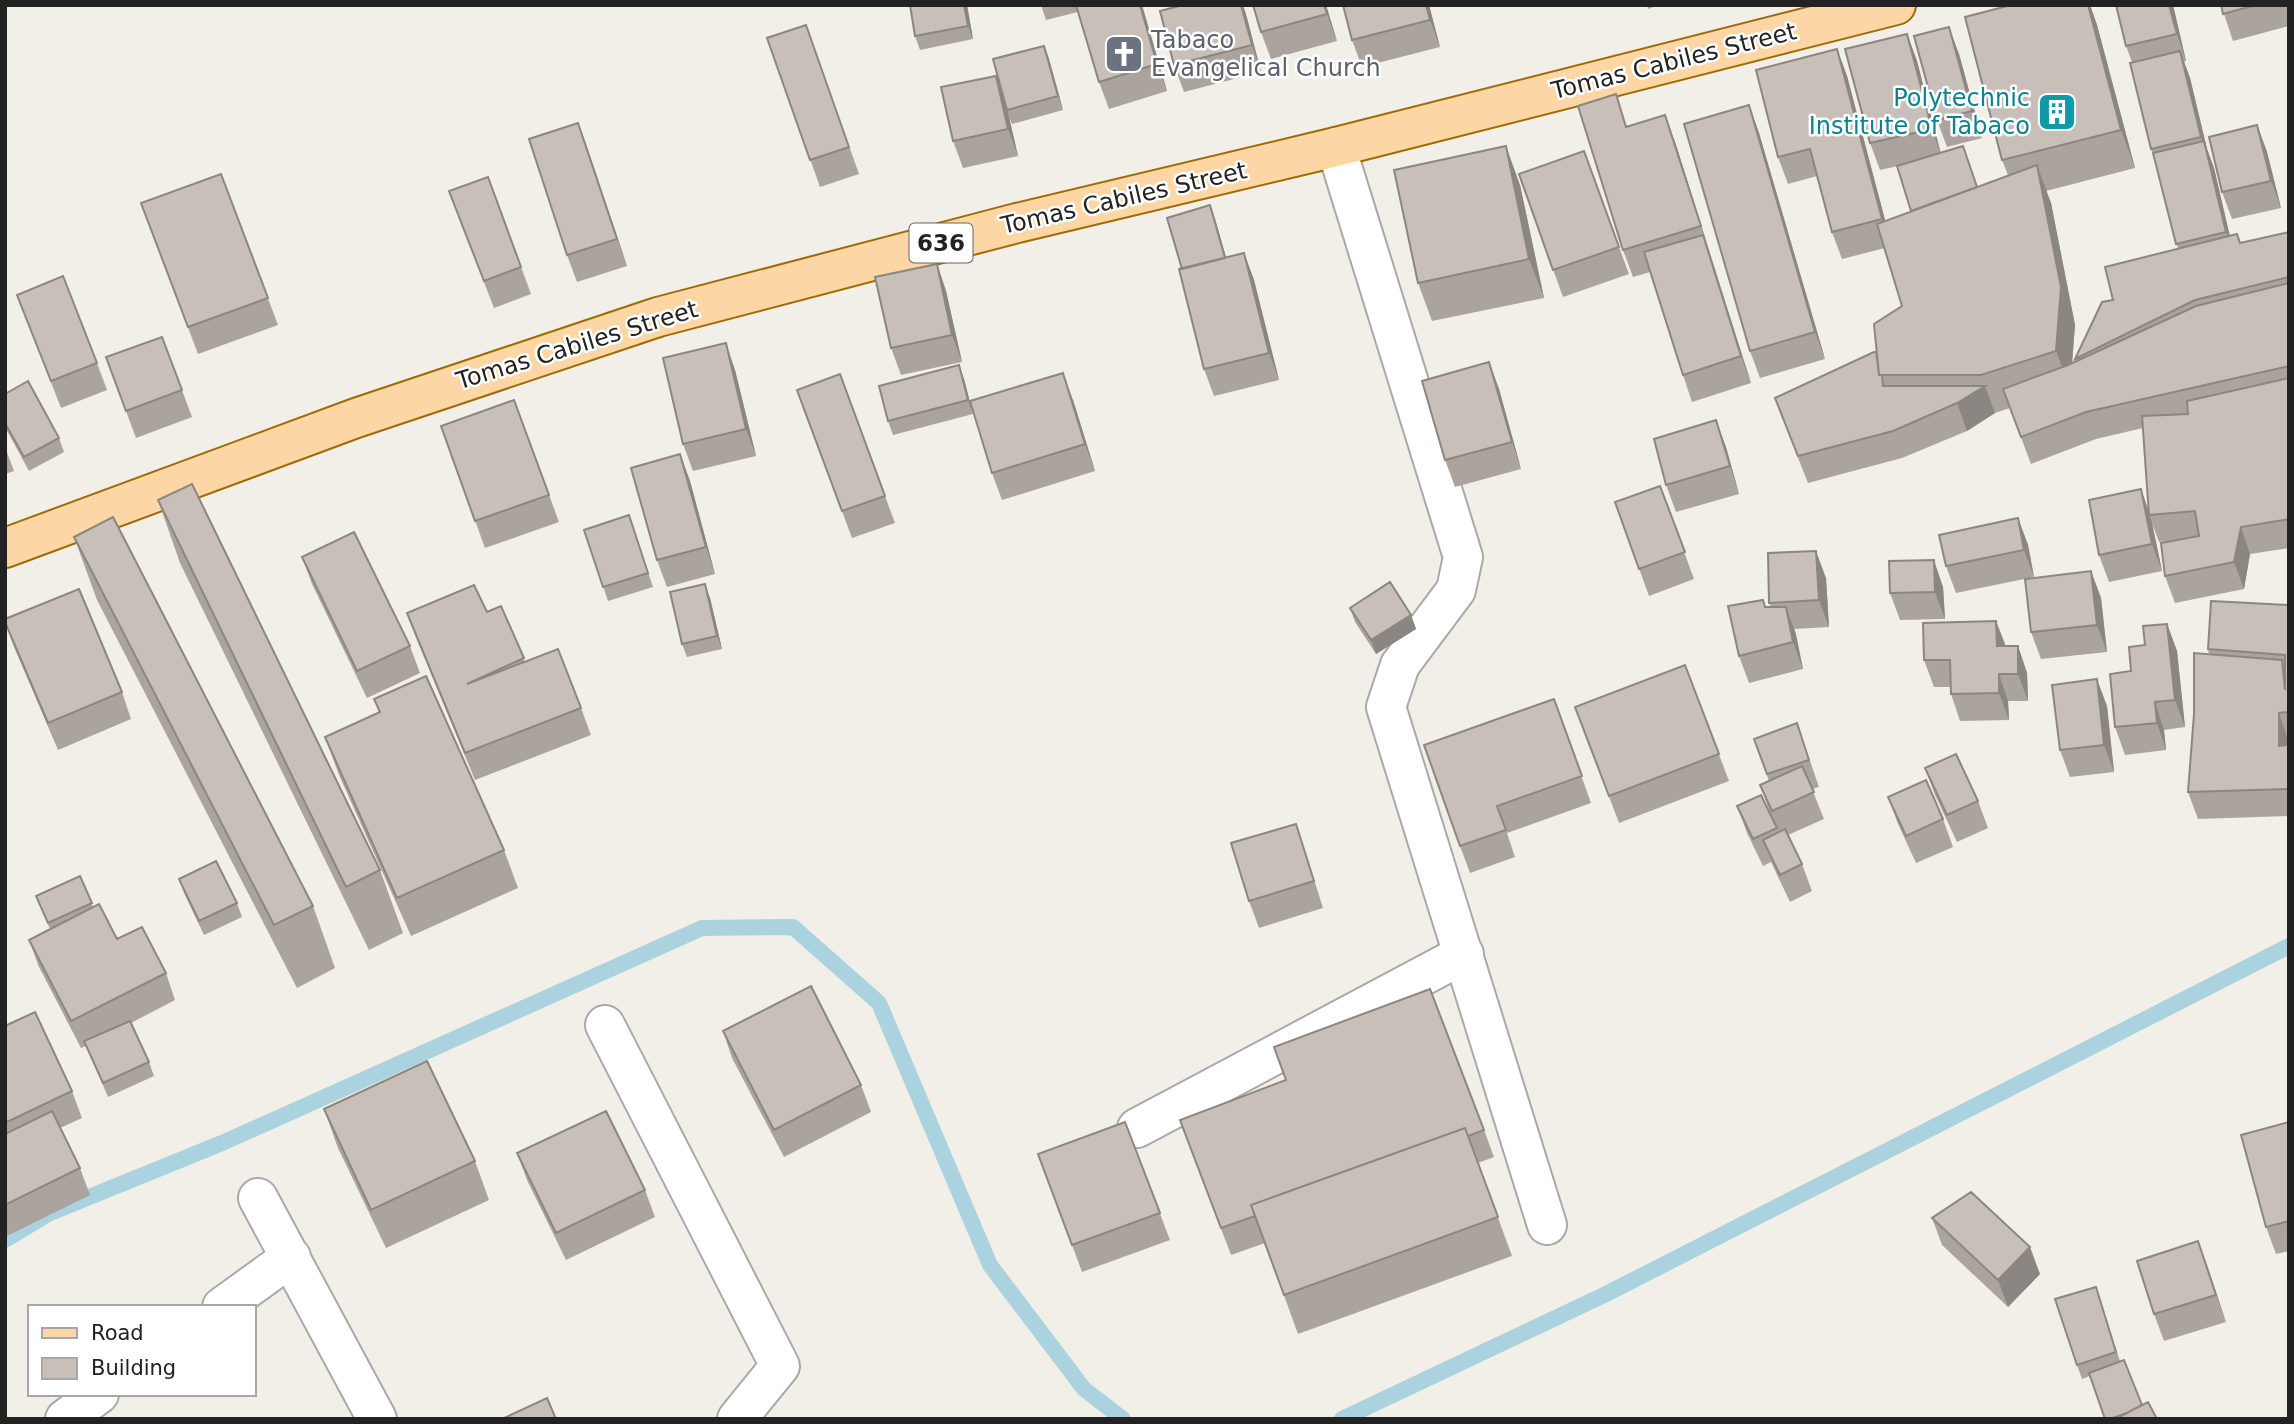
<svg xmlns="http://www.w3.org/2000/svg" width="2294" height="1424" font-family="'DejaVu Sans',sans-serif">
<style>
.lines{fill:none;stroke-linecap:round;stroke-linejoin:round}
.stream{stroke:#aad3df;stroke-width:16}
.minor-casing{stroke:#a9a9a9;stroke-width:42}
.major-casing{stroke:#a06b00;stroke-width:42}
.minor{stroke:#fff;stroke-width:38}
.major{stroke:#fcd6a4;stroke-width:38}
.wall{fill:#aba49e}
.shaded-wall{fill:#8b8681}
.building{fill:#c7bfb8;stroke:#8b8681;stroke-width:2}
.labels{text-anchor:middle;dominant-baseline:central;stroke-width:5;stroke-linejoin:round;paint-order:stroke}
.shield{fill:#fff;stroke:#646464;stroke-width:2}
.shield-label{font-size:23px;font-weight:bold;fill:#222}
.worship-label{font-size:24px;fill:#5b616d;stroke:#fff;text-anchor:start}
.street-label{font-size:24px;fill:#222;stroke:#fff}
.culture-label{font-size:24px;fill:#0d838f;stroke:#fff;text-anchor:end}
</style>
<rect width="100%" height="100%" fill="#f2efe9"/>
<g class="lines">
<path class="stream" d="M5,1240L50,1213L222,1143L702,928L793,927L879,1003L990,1265L1084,1389L1123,1419
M1342,1419L1604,1295L2289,946"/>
<g class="minor-casing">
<path id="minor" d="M1336,147L1463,557L1456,590L1400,665L1386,707L1547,1225
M605,1025L780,1366L737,1419
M1137,1128L1464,954
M258,1198L377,1419
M222,1307L291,1257
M65,1419L99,1394"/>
</g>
<g class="major-casing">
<path id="major" d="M5,548L356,418L658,317L1017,223L1336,147L1896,5"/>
</g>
<use href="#minor" class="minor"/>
<use href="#major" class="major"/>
</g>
<path class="wall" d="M967,5L973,39L920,50L915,36Z
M1041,5H1142L1167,91L1109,109L1099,82L1078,12L1046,20Z
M1183,5H1243L1247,18L1261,72L1184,92L1174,65Z
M1253,5H1326L1337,41L1271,59L1261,32Z
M1429,5L1440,47L1362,67L1352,40Z
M1647,5H1658L1648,9Z
M2011,5H2090L2097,25L2135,168L2046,191L2051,203L2075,325L2072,363L2076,361L2075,359L2113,300L2178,249L2155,161L2151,149L2132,62L2126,46L2116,5H2173L2186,61L2184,62L2190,78L2207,149L2214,168L2230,236L2241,243L2289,232V548L2250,554L2244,589L2175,603L2165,576L2175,541L2159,542L2152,523L2162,571L2109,582L2099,555L2141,489L2149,512L2143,428L2096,439L2031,464L2010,408L1995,413L1967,431L1902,458L1808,483L1785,425L1775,398L1876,351L1902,306L1885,248L1842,259L1832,232L1817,176L1788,184L1778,157L1837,49L1847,76L1885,221L1911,211L1898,166L1880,170L1870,143L1907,34L1917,61L1941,153L1977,187L2008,175L2002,160Z
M2221,5H2289V26L2233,41Z
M806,25L859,174L820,187L767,38Z
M1044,46L1049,59L1063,110L1012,124L1009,117L1018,156L963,168L953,141L1001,89Z
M1959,54L1982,138L1947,147L1937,120Z
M1749,105L1759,133L1825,359L1760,378L1750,351Z
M2257,125L2267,152L2281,208L2232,219L2222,192Z
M1627,127L1675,142L1751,383L1692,402L1683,375L1650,272L1633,277L1623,250Z
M588,150L627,266L577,282L567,255Z
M1584,151L1629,274L1563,297L1519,174Z
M221,174L278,325L198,354L141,203Z
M488,177L531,294L494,308L459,218Z
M1520,185L1544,298L1432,321L1418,283Z
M1215,219L1226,257L1244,253L1254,280L1279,380L1214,396L1204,369Z
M937,264L946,291L962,362L901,375L891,348Z
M17,295L97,363L107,390L61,408Z
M162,337L192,417L136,438L106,357Z
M1489,362L1499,389L1521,469L1455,487L1445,460Z
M735,370L756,456L693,471L683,444Z
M840,374L895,523L852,538L797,390Z
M964,379L973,414L893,435L888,421Z
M5,394L59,438L64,452L29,471L5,427Z
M514,400L559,522L485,548L441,426Z
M1073,400L1095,471L1002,500L992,473Z
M5,447L14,471L5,474Z
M1726,447L1739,494L1676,512L1666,485Z
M680,454L690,481L715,574L667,587L657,560Z
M1660,486L1694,579L1649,596L1615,502Z
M158,500L380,870L403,933L369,950L180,563Z
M629,515L653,587L608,601L584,530Z
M2018,518L2028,545L2034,577L1956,593L1946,566Z
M74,537L313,906L335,968L297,988L97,600Z
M302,557L410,646L420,673L367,698L312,584Z
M2091,571L2101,598L2107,652L2041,659L2031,632Z
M1826,578L1829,627L1794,629L1803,669L1749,683L1739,656L1765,607H1771L1769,603Z
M1943,587L1945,619L1900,620L1890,593Z
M710,598L722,649L687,657L682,644Z
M2289,605V816L2198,819L2188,792L2209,654L2208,649Z
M501,606L525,662L581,708L591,735L475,780L417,640L407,613L487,612Z
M1350,608L1411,615L1416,629L1376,654L1355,622Z
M1996,621L2006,646H2018L2027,673L2028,701H2008L2009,720L1960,721L1951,694L1950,687H1934L1924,660Z
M5,622L122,692L131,719L58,750L14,647Z
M2167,624L2177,651L2185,727L2164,730L2166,750L2125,755L2115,727L2145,645Z
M1685,665L1729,781L1619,823L1575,707Z
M374,699L504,850L518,888L411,936L339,775L325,737L379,712Z
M1554,699L1591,803L1507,833L1515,857L1470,873L1460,846Z
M2107,706L2114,772L2070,777L2060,750Z
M1797,723L1819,787L1812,789L1824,819L1788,835L1802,864L1812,891L1790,902L1771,862L1763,866L1747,833L1737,806L1770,812L1760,785L1769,781L1754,739Z
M1925,768L1978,801L1988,828L1957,842L1935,795Z
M1888,797L1943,819L1953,847L1916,863L1898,824Z
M1296,824L1305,851L1323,908L1259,928L1249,901Z
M80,876L93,907L117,939L166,973L175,1000L131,1023L149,1062L154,1076L108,1097L86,1046L81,1048L39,967L29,940L50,929L36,896Z
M179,879L237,903L242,917L204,935L184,893Z
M5,1026L72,1091L82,1118L60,1128L80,1168L90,1195L5,1237Z
M723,1031L861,1085L871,1112L784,1157L732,1058Z
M324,1109L475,1161L489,1200L386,1248L338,1148Z
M1125,1122L1170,1240L1082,1272L1038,1154Z
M2289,1122V1251L2276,1254L2266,1227Z
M1484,1130L1494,1157L1478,1163L1512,1256L1298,1334L1265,1243L1231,1255L1190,1147Z
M517,1153L645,1190L655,1217L566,1260L527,1180Z
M1932,1218L2040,1274L2008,1307L1942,1245Z
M2198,1241L2226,1322L2164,1341L2154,1314Z
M2096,1287L2120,1361L2142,1405L2157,1419H2105L2090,1376L2082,1379L2077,1365Z"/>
<path class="shaded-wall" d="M964,5H967L973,39L968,26Z
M1140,5H1142L1167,91L1157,64Z
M1241,5H1243L1247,18L1261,72L1252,45Z
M1324,5H1326L1337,41L1327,14Z
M1426,5H1429L1440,47L1430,20Z
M2088,5H2090L2097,25L2135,168L2121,130Z
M2169,5H2173L2186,61L2177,34Z
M1949,27L1959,54L1982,138L1972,111Z
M1907,34L1917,61L1941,156L1932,129Z
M1044,46L1049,59L1063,110L1058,96Z
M1837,49L1847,76L1892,246L1882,219Z
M2180,51L2190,78L2207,149L2214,168L2235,259L2226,232L2207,155L2201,137Z
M996,76L1006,103L1007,110L1009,117L1018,156L1008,129Z
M1749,105L1759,133L1825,359L1815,332Z
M1665,115L1675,142L1710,253L1701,226Z
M578,123L588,150L627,266L617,239Z
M2257,125L2267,152L2281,208L2271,181Z
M1506,146L1520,185L1544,298L1529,259Z
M2037,165L2051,203L2075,325L2070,389L2056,351Z
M1210,205L1215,219L1230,272L1225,258Z
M1703,235L1712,262L1751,383L1741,356Z
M1244,253L1254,280L1279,380L1269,353Z
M937,264L946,291L962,362L952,335Z
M726,343L735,370L756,456L746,429Z
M1489,362L1499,389L1521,469L1512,442Z
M959,365L964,379L973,414L968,400Z
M1063,373L1073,400L1095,471L1085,444Z
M1985,386L1995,413L1967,431L1957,403Z
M1716,420L1726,447L1739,494L1730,466Z
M680,454L690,481L715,574L706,547Z
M2141,489L2150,515H2149L2152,523L2162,571L2152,544Z
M2018,518L2028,545L2034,577L2024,550Z
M2241,527L2250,554L2244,589L2234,562Z
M1816,551L1826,578L1829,627L1819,600Z
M1934,560L1943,587L1945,619L1935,592Z
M2091,571L2101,598L2107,652L2097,625Z
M705,584L710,598L722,649L717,636Z
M1786,607L1796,634L1803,669L1793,642Z
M1411,615L1416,629L1376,654L1371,640Z
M1996,621L2006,648L1997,646Z
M2167,624L2177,651L2185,727L2175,700Z
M2018,646L2027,673L2028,701L2018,674Z
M1999,674L2008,701L2009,720L1999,693Z
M2097,679L2107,706L2114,772L2104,745Z
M2155,702L2164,730L2166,750L2157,723Z
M2279,713L2288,740L2289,773L2279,746Z
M2198,1241L2208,1268L2226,1322L2216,1295Z
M2030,1247L2040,1274L2008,1307L1998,1280Z"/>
<path class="building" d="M910,5H964L968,26L915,36Z
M1076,5H1140L1157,64L1099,82Z
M1183,5H1241L1252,45L1174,65L1160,11Z
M1253,5H1324L1327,14L1261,32Z
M1343,5H1426L1430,20L1352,40Z
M2011,5H2088L2121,130L2002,160L1965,17Z
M2116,5H2169L2177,34L2126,46Z
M2221,5H2256L2223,14Z
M806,25L849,147L810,160L767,38Z
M1949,27L1972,111L1937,120L1914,36Z
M1907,34L1932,129L1870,143L1845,49Z
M1044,46L1058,96L1007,110L993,59Z
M1837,49L1882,219L1832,232L1810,149L1778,157L1756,70Z
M2180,51L2201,137L2151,149L2130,63Z
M996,76L1008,129L953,141L941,87Z
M1616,94L1626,127L1665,115L1701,226L1623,250L1578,106Z
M1749,105L1815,332L1750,351L1684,124Z
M578,123L617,239L567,255L529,139Z
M2257,125L2271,181L2222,192L2209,137Z
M2204,141L2226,232L2176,244L2153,153Z
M1506,146L1529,259L1418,283L1394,170Z
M1963,146L1977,187L1911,211L1897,166Z
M1584,151L1619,247L1553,270L1519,174Z
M2037,165L2061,287L2056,351L1981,375H1879L1874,324L1902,306L1877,224Z
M221,174L268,298L188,327L141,203Z
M488,177L521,267L484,281L449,191Z
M1210,205L1225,258L1182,269L1167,218Z
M2289,232V277L2195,300L2075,359L2102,302L2113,300L2105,267L2237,234L2240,243Z
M1703,235L1741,356L1683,375L1644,252Z
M1244,253L1269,353L1204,369L1179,269Z
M937,264L952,335L891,348L875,277Z
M63,276L97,363L51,381L17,295Z
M2289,283V366L2086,412L2021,437L2003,389L2068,365L2196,306Z
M162,337L182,390L126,411L106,357Z
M726,343L746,429L683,444L663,358Z
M1876,351L1879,375H1882L1883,386H1985L1957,403L1893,431L1798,456L1775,398Z
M1489,362L1512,442L1445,460L1422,381Z
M959,365L968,400L888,421L879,386Z
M1063,373L1085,444L992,473L970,401Z
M840,374L885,496L842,511L797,390Z
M2289,378V519L2241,527L2234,562L2165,576L2161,543L2199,536L2195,511L2149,515L2142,416L2188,414L2187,401Z
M28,381L59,438L24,457L5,423V394Z
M514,400L549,495L475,521L441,426Z
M1716,420L1730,466L1666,485L1654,439Z
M680,454L706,547L657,560L631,468Z
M192,484L380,870L346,887L158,500Z
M1660,486L1685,552L1639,569L1615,502Z
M2141,489L2152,544L2099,555L2089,500Z
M629,515L648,573L603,587L584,530Z
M113,517L313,906L274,925L74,537Z
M2018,518L2024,550L1946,566L1939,535Z
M354,532L410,646L357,671L302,557Z
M1816,551L1819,600L1769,603L1768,553Z
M1934,560L1935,592L1890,593L1889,561Z
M2091,571L2097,625L2031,632L2025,579Z
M1390,582L1411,615L1371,640L1350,608Z
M705,584L717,636L682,644L670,592Z
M474,585L487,612L501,606L524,658L467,684L558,649L581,708L465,753L407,613Z
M79,589L122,692L48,723L5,622V619Z
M1763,600L1765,607H1786L1793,642L1739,656L1728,606Z
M2211,601L2289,605V712L2279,713V746L2289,745V789L2188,792L2194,714V653L2282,660L2285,690V655L2208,649Z
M1996,621L1997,646H2018V674H1999V693L1951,694L1950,660H1924L1923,623Z
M2167,624L2175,700L2155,702L2157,723L2115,727L2110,674L2131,671L2129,647L2145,645L2143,626Z
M1685,665L1719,754L1609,796L1575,707Z
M426,676L504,850L397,898L325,737L380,712L374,699Z
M2097,679L2104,745L2060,750L2052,685Z
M1554,699L1582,776L1497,806L1506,830L1460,846L1424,745Z
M1797,723L1809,760L1767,774L1754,739Z
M1956,754L1978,801L1947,815L1925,768Z
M1802,766L1814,792L1772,811L1760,785Z
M1926,780L1943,819L1906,836L1888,797Z
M1761,795L1777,828L1753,839L1737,806Z
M1296,824L1314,881L1249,901L1231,843Z
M1785,829L1802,864L1780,875L1763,840Z
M216,861L237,903L199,921L179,879Z
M80,876L92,903L48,923L36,896Z
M99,904L117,939L142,927L166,973L71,1021L29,940Z
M811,986L861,1085L774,1130L723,1031Z
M1430,989L1484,1130L1468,1136L1465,1128L1251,1205L1255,1216L1221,1228L1180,1120L1286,1080L1274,1047Z
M35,1012L72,1091L5,1123V1026Z
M130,1021L149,1062L103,1083L84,1041Z
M427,1061L475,1161L371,1210L324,1109Z
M52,1111L80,1168L5,1205V1134Z
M606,1111L645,1190L556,1233L517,1153Z
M1125,1122L1160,1213L1072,1245L1038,1154Z
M2289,1122V1221L2266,1227L2241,1135Z
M1465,1128L1498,1217L1284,1295L1251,1205Z
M1971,1192L2030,1247L1998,1280L1932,1218Z
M2198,1241L2216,1295L2154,1314L2137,1261Z
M2096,1287L2116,1352L2077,1365L2055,1299Z
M2124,1360L2142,1405L2127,1413L2110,1419H2105L2089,1373Z
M547,1398L556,1419H502Z
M2148,1402L2157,1419H2115Z"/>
<defs>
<g id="church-square" transform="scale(2.0125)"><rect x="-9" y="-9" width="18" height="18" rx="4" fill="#6b7280" stroke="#fff"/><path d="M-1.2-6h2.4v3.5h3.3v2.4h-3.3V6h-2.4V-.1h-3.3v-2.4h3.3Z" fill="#fff"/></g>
<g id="building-square" transform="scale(2.0125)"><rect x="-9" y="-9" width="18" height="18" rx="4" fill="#0f9aa8" stroke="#fff"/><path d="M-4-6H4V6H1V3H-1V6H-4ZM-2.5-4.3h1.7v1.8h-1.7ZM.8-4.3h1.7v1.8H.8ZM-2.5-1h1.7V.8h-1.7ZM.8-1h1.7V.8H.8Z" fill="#fff"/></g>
</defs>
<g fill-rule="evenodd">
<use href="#church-square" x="1124" y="54"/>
<use href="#building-square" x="2057" y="112"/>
</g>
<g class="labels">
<rect class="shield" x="909.5" y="223.5" width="63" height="39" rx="5"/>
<g class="shield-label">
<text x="941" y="243">636</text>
</g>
<g class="worship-label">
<text x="1151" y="40">Tabaco<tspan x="1151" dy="28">Evangelical Church</tspan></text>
</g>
<g class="street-label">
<text transform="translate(1674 61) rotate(-14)">Tomas Cabiles Street</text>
<text transform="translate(1124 198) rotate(-13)">Tomas Cabiles Street</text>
<text transform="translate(577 345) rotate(-17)">Tomas Cabiles Street</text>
</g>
<g class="culture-label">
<text x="2030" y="98">Polytechnic<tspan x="2030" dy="28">Institute of Tabaco</tspan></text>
</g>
</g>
<rect width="2294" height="1424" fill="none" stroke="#222222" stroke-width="14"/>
<rect x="28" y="1305" width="228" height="91" fill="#ffffff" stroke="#a7a7a7" stroke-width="2"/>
<rect x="42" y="1328" width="35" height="10" fill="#fcd6a4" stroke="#a7a7a7" stroke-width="2"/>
<text x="91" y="1340" font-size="21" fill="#222222">Road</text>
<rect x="42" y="1358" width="35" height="21" fill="#c7bfb8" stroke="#a7a7a7" stroke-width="2"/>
<text x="91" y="1375" font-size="21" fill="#222222">Building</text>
</svg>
